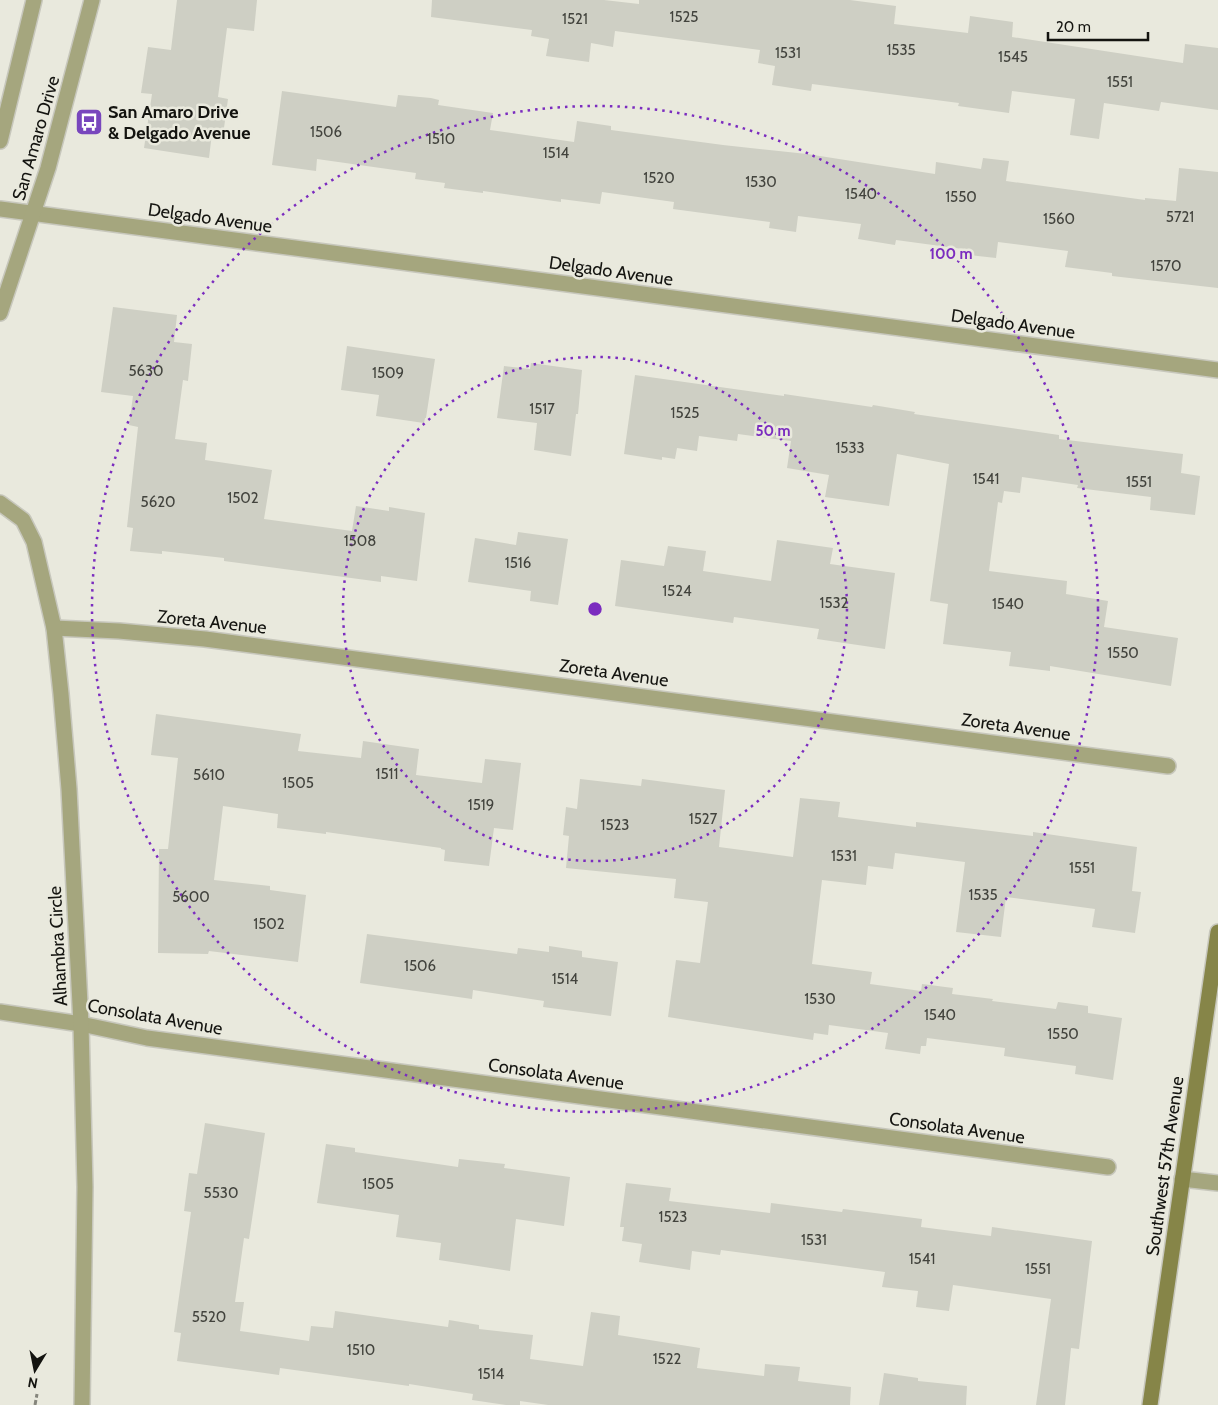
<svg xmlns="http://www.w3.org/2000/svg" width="1218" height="1405" font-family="Cabin,sans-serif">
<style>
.building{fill:#cecfc4}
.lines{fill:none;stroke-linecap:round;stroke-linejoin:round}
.minor-casing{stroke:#c7c7bc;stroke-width:18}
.tertiary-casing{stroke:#c7c7bc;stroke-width:18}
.secondary-casing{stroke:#c7c7bc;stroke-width:18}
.path{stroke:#85857c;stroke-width:3;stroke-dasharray:5 2.5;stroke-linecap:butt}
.minor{stroke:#a5a67e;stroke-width:15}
.tertiary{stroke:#a5a67e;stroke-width:15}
.secondary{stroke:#868548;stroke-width:15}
.ring{fill:none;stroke:#7b2cbf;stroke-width:2.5;stroke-dasharray:2.5 5}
.labels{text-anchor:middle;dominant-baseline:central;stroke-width:5;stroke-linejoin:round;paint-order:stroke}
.number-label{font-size:15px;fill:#42433d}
.poi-label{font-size:18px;font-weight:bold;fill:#141410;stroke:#e9e9dd;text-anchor:start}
.street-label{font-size:18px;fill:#141410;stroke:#e9e9dd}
.centre{fill:#7b2cbf;stroke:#e9e9dd;stroke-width:2.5}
.ring-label{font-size:15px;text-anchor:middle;font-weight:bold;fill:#7b2cbf;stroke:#e9e9dd;stroke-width:5;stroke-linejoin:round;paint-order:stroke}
</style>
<rect width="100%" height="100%" fill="#e9e9dd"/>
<path class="building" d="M177,0H257L254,31L227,28L218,97L228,99L223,135L212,133L209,158L144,148L152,94L141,93L148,47L171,50Z
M432,0H604L639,4V0H850L896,6L894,24L968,33L970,16L1013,22L1012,37L1183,63L1185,44L1218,48V110L1161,102L1159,111L1104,103L1099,139L1070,135L1075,99L1012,91L1009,113L958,106L959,103L812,84L811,91L772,85L775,66L758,63L760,50L615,31L613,47L591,43L589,62L546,56L549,39L531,36L532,30L431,17Z
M282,91L396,107L398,95L431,98L439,100L438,105L493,113L490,130L574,142L577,121L611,126V130L723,145L807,154L935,174L936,162L981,169L983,158L1009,161L1006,181L1145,200V198L1176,201L1179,168L1218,172V288L1112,276V273L1065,267L1068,251L998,242L996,258L969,255L970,250L896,240L895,245L858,239L861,224L798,216L796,232L769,228L770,222L673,209L674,202L602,192L600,204L561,199V202L483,191V193L444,188L445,183L415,179L416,173L317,159L316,171L272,165Z
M113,307L177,315L174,342L192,344L188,381L183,380L175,439L207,443L205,460L272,470L264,519L352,531L356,506L389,511V507L425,513L417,581L381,576V582L224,561V558L162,551V554L130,551L133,528L127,527L138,427L129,425L133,396L101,392Z
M347,346L435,359L426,418H425L424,423L376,416L379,395L341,390Z
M531,363L582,370L578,414H576L571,456L534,450L537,423L497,418L504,366L530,369Z
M635,375L784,396V394L872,407L873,405L915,412L914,414L1059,435V439L1183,454L1181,473L1200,476L1195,515L1150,510L1151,497L1077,488L1078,485L1022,477L1020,493L1004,491L1002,503L998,502L989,571L1067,581L1066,594L1108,601L1104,627L1178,638L1171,686L1050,666V671L1009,666L1011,652L943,644L948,604L930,601L949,464L897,454L889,506L825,497L829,475L787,468L791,441L738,434L737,441L699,436L697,451L677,448L675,459L662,457V460L624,454Z
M518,532L568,539L558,605L530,601L531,591L468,582L475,538L516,545Z
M777,540L833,548L830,564L895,573L885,649L817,639L819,629L734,617L733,623L615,606L621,560L664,566L668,546L706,551L703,571L771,581Z
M156,714L301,734L298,751L361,758L363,741L419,749L416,775L482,783L485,759L521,763L513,830L494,828L489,866L444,861L445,850L441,849V848L326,832V834L277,828L278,814L223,806L214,880L270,886V890L306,895L298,962L209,951L208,954L158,953L159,849H168L178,758L151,755Z
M580,779L641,786L642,779L725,790L719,847L793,857L800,798L840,802L838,817L916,827V822L1033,836V832L1137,847L1132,891L1141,892L1135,933L1092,927L1095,909L1006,897L1001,937L956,932L965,862L895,853L893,869L868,866L866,885L822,880L812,964L872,972L870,984L921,991L922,984L953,988L952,994L993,999L992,1001L1056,1009L1058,1002L1088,1006V1013L1122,1018L1113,1080L1075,1074L1076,1066L1004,1056L1005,1048L927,1038L926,1046H921L920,1054L885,1049L888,1033L829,1025L828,1035L814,1033L813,1040L668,1017L676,960L700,963L708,902L674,898L676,879L566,868L569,836L563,835L566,807L577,809Z
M367,934L517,954L518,948L549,952V946L582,951V957L618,962L611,1016L543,1007L544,1001L473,990L472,999L360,983Z
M205,1123L265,1133L249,1239L244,1238L235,1302H244L240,1331L309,1341L311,1326L333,1328L335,1311L448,1327L449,1320L479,1325V1329L533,1335L530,1359L583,1366L591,1312L620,1316L618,1335L700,1348L697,1368L764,1376L765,1364L800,1367L798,1381L851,1387L850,1405H548L520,1401V1405H506L472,1400L473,1394L409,1384V1386L280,1368L279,1375L177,1361L181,1333L174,1332L191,1212L184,1211L189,1173L197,1174Z
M326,1144L355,1148V1152L458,1167L459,1159L505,1164L504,1168L570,1177L564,1226L516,1219L510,1271L439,1260L441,1243L396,1237L399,1215L317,1203Z
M626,1183L671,1188L669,1201L770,1213L771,1203L842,1212L843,1209L922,1219L921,1227L991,1236L992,1227L1092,1241L1079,1349L1071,1348L1065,1405H1036L1051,1299L953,1285L949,1311L916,1307L918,1291L882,1287L885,1272L721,1250L720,1255L692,1251L690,1270L639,1262L642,1244L622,1241L624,1227H620Z
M884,1373L918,1378V1381L967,1386L966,1405H879Z"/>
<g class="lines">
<g class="minor-casing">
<path id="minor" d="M0,209L1218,370
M54,628L119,631L205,639L1168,766
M0,1012L81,1024L147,1038L1108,1167
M1182,1179L1218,1183"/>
</g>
<g class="tertiary-casing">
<path id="tertiary" d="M0,141L34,0
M0,313L48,168L92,0
M0,503L23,520L34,542L54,628L61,694L69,789L81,1024L85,1187L82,1405"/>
</g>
<g class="secondary-casing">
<path id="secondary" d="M1150,1405L1218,932"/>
</g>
<path class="path" d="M35,1405L37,1394"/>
<use href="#minor" class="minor"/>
<use href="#tertiary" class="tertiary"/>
<use href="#secondary" class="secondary"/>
</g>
<g class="ring">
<circle cx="595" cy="609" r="252"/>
<circle cx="595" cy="609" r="503"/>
</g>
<defs>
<g id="bus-square" transform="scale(1.4375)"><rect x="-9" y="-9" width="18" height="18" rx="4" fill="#7846bd" stroke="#e9e9dd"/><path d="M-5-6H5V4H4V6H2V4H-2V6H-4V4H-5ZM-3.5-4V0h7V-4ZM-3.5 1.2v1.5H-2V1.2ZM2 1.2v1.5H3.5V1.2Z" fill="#fff"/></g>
</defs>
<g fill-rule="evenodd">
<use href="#bus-square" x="89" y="122"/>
</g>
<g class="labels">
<g class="number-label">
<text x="684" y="17">1525</text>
<text x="575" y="19">1521</text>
<text x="901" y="50">1535</text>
<text x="788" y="53">1531</text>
<text x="1013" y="57">1545</text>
<text x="1120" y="82">1551</text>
<text x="326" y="132">1506</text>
<text x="441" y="139">1510</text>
<text x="556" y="153">1514</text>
<text x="659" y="178">1520</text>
<text x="761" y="182">1530</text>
<text x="861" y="194">1540</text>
<text x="961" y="197">1550</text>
<text x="1180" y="217">5721</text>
<text x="1059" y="219">1560</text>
<text x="1166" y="266">1570</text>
<text x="146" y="371">5630</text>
<text x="388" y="373">1509</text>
<text x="542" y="409">1517</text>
<text x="685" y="413">1525</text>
<text x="850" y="448">1533</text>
<text x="986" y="479">1541</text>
<text x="1139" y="482">1551</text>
<text x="243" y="498">1502</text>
<text x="158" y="502">5620</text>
<text x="360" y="541">1508</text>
<text x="518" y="563">1516</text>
<text x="677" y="591">1524</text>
<text x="834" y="603">1532</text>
<text x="1008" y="604">1540</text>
<text x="1123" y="653">1550</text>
<text x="387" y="774">1511</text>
<text x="209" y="775">5610</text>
<text x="298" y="783">1505</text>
<text x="481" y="805">1519</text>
<text x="703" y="819">1527</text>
<text x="615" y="825">1523</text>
<text x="844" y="856">1531</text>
<text x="1082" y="868">1551</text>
<text x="983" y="895">1535</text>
<text x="191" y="897">5600</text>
<text x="269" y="924">1502</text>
<text x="420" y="966">1506</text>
<text x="565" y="979">1514</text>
<text x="820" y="999">1530</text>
<text x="940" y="1015">1540</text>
<text x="1063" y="1034">1550</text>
<text x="378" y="1184">1505</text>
<text x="221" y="1193">5530</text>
<text x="673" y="1217">1523</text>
<text x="814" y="1240">1531</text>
<text x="922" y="1259">1541</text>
<text x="1038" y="1269">1551</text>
<text x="209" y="1317">5520</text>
<text x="361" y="1350">1510</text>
<text x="667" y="1359">1522</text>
<text x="491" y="1374">1514</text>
</g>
<g class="poi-label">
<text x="108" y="112">San Amaro Drive<tspan x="108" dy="21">&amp; Delgado Avenue</tspan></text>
</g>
<g class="street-label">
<text transform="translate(36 138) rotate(-74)">San Amaro Drive</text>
<text transform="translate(210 218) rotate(8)">Delgado Avenue</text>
<text transform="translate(611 271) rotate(8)">Delgado Avenue</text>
<text transform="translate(1013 324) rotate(8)">Delgado Avenue</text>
<text transform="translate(212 622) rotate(6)">Zoreta Avenue</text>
<text transform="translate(614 673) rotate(8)">Zoreta Avenue</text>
<text transform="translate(1016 727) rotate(8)">Zoreta Avenue</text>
<text transform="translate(58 946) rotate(-93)">Alhambra Circle</text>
<text transform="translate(155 1017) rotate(10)">Consolata Avenue</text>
<text transform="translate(556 1074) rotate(8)">Consolata Avenue</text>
<text transform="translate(957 1128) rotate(8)">Consolata Avenue</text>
<text transform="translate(1165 1166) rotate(-82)">Southwest 57th Avenue</text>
</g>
</g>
<circle cx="595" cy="609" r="8" class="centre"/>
<g class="ring-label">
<text x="951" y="259">100 m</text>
<text x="773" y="436">50 m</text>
</g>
<g transform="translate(35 1370) rotate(190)" stroke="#e9e9dd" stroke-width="4" paint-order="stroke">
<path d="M0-4L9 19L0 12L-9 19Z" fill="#141410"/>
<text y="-8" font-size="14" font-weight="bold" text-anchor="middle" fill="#141410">N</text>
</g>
<path d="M1048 32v8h100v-8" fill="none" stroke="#141410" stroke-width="2.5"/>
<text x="1056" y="32" font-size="15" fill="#141410" stroke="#e9e9dd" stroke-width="4" paint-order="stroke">20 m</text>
</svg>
